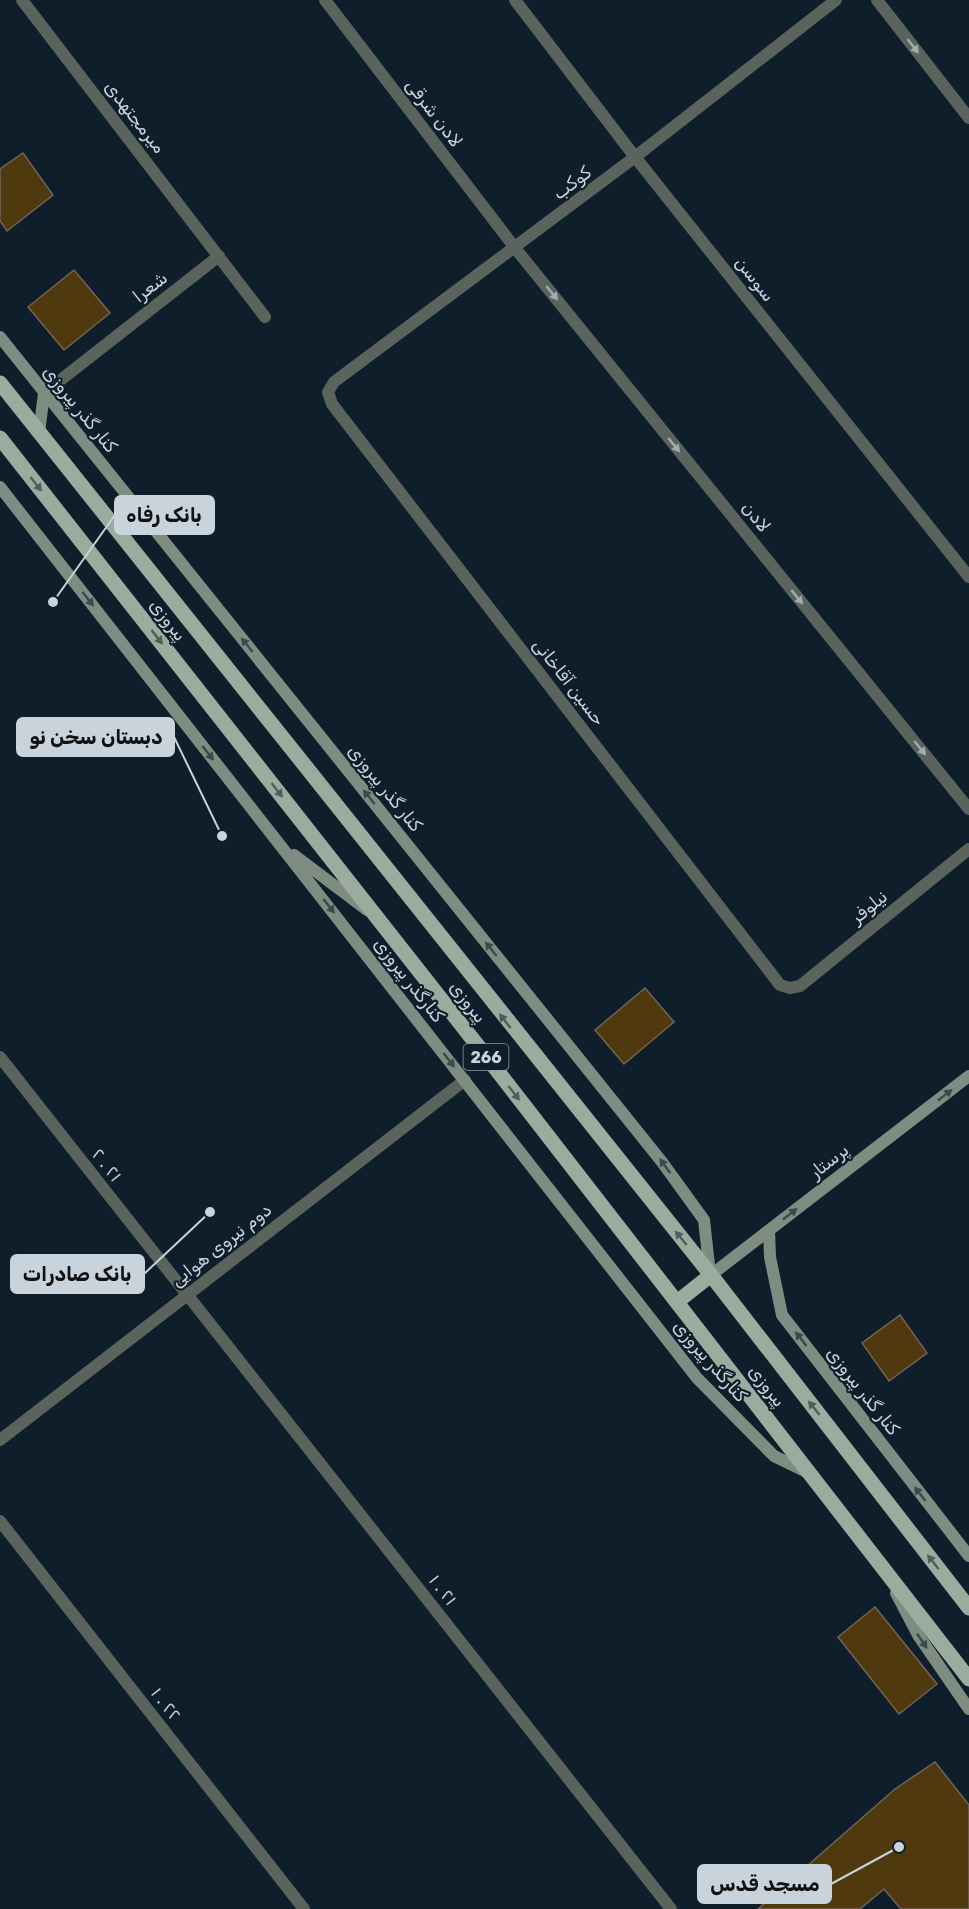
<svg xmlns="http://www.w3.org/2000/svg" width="969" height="1909" font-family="Rubik,'Noto Sans Arabic',sans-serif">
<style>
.building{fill:#50380f;stroke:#726553;stroke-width:1.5}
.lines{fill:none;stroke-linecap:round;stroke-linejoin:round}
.street{stroke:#5b635d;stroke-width:12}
.secondary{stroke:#7f8c81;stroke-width:12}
.primary{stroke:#9bac9e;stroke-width:15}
.oneway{fill:#a2acaf}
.oneway2{fill:#4d5e5e}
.oneway3{fill:#3b4a4d}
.labels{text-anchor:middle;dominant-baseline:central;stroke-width:4.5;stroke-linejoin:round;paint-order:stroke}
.shield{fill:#0e1e2a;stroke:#919da6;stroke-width:1.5}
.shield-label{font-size:16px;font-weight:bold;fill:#c9d3db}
.street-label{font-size:18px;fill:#c9d3db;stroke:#0e1e2a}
.leader{fill:none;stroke:#c9d3db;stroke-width:2}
.callout-dot{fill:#c9d3db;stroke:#0e1e2a;stroke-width:2}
.callout{fill:#c9d3db;stroke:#c9d3db;stroke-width:2}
.callout-label{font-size:20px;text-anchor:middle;font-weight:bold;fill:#111}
</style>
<rect width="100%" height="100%" fill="#0e1e2a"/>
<path class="building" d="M23,153L53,195L7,231L0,221V169Z
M74,270L110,313L64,350L28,307Z
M645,988L674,1022L624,1064L595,1030Z
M900,1315L927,1353L889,1381L862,1343Z
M875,1607L937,1684L899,1714L838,1637Z
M935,1762L969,1805V1909H901L884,1889L860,1909H758L895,1789Z"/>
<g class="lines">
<path class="street" d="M22,0L265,317
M325,0L515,248L969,809
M515,0L635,157L969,577
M836,0L635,157L334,382L328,392L332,404L780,985L790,988L800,986L969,849
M877,0L969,118
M44,393L219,256
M0,1057L671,1909
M0,1440L465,1080
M0,1521L304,1909"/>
<path class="secondary" d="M0,337L662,1162L704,1220L710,1274
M39,433L44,393
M0,487L697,1378L774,1456L809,1473
M294,855L367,910
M769,1230L770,1257L782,1315L969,1556
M711,1275L969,1076
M896,1593L918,1635L969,1709"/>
<path class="primary" d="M0,383L711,1275L969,1608
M0,438L489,1060L969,1679
M677,1302L711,1275"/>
</g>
<defs><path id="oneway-solid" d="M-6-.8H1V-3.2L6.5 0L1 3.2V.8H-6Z" transform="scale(1.5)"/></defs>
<g class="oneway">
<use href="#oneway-solid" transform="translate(913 46) rotate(52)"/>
<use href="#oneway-solid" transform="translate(552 293) rotate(51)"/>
<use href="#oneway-solid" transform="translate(674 445) rotate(51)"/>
<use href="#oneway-solid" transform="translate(797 597) rotate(51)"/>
<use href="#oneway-solid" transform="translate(920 748) rotate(51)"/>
</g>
<g class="oneway2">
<use href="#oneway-solid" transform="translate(36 484) rotate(52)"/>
<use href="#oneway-solid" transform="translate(157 637) rotate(52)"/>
<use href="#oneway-solid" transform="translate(277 790) rotate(52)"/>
<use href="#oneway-solid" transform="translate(505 1021) rotate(-128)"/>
<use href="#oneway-solid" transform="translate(514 1093) rotate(52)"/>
<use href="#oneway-solid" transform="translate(681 1238) rotate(-129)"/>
<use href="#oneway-solid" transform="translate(814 1408) rotate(-128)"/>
<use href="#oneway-solid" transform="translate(933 1562) rotate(-128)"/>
</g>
<g class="oneway3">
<use href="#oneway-solid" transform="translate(88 599) rotate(52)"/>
<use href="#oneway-solid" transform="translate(247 645) rotate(-129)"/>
<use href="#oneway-solid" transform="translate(208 753) rotate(52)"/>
<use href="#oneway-solid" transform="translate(369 797) rotate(-129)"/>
<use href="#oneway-solid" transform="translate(329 906) rotate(52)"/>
<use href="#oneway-solid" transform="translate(491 949) rotate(-129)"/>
<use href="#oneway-solid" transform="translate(449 1060) rotate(52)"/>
<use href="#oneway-solid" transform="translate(945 1095) rotate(-38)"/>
<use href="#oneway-solid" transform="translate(665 1166) rotate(-126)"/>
<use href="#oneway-solid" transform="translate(790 1214) rotate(-38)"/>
<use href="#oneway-solid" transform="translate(801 1339) rotate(-128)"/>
<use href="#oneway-solid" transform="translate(920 1494) rotate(-128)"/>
<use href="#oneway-solid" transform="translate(922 1641) rotate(56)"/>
</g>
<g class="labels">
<rect class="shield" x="463.5" y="1044" width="45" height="26" rx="4.5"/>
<g class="shield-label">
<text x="486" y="1057">266</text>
</g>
<g class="street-label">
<text transform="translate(434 113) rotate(53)">لادن شرقی</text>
<text transform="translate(135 117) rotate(52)">میرمجتهدی</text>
<text transform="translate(572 183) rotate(-37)">کوکب</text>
<text transform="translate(755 279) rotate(52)">سوسن</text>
<text transform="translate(150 287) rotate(-38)">شعرا</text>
<text transform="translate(80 409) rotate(51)">کنار گذر پیروزی</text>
<text transform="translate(756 517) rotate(51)">لادن</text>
<text transform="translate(168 620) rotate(52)">پیروزی</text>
<text transform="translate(569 682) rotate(52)">حسین آقاخانی</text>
<text transform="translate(385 788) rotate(51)">کنار گذر پیروزی</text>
<text transform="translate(869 907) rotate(-39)">نیلوفر</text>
<text transform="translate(409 980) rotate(52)">کنارگذر پیروزی</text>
<text transform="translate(468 1002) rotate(52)">پیروزی</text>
<text transform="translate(829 1161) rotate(-38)">پرستار</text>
<text transform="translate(107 1165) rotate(52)">۲ . ۲۱</text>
<text transform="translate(221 1245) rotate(-38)">دوم نیروی هوایی</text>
<text transform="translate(710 1361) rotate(49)">کنارگذر پیروزی</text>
<text transform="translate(767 1386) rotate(52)">پیروزی</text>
<text transform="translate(863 1391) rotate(52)">کنار گذر پیروزی</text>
<text transform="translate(443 1590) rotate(52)">۱ . ۲۱</text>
<text transform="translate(166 1704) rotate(52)">۱ . ۲۲</text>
</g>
</g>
<path class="leader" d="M53 602L115 515M222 836L174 737M210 1212L144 1274M899 1847L831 1884"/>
<g class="callout-dot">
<circle cx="53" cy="602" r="6"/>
<circle cx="222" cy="836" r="6"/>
<circle cx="210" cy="1212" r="6"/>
<circle cx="899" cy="1847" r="6"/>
</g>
<g class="callout">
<rect x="115" y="496" width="99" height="38" rx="6"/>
<rect x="17" y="718" width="157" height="38" rx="6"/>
<rect x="11" y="1255" width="133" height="38" rx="6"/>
<rect x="698" y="1865" width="133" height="38" rx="6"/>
</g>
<g class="callout-label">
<text x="164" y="522">بانک رفاه</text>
<text x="96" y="744">دبستان سخن نو</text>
<text x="77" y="1281">بانک صادرات</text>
<text x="765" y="1891">مسجد قدس</text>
</g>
</svg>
